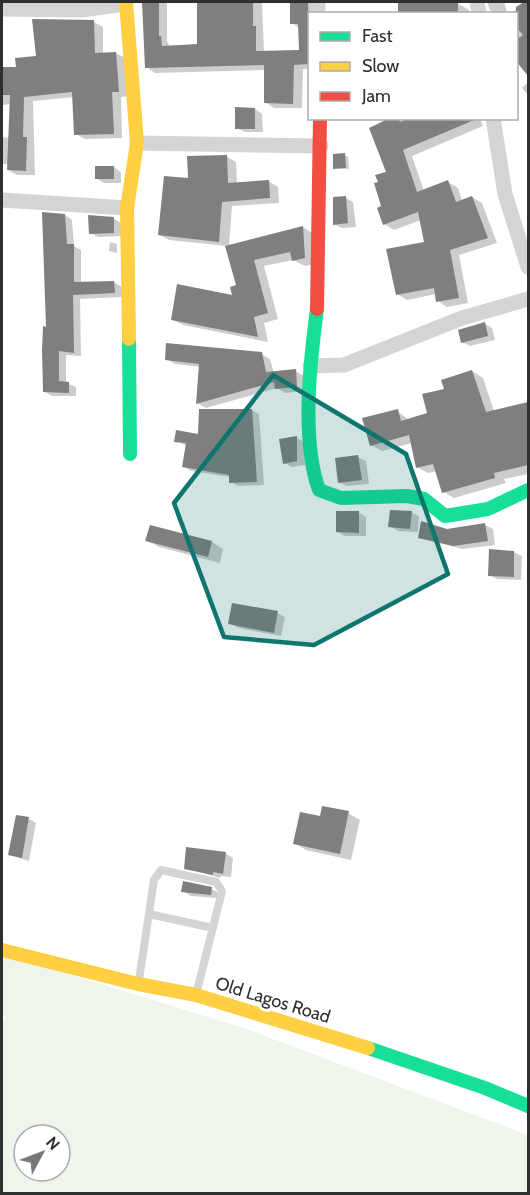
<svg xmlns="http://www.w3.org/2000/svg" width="530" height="1195" font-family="Cabin,sans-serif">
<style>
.green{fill:#f0f5ec;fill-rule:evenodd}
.shadow{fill:#0003}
.building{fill:#7f7f7f}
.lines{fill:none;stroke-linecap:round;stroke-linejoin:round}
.lane{stroke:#d4d4d4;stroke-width:8}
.street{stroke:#d4d4d4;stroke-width:15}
.fast{stroke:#16e098;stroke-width:14}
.slow{stroke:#ffcf43;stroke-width:14}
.jam{stroke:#f24e42;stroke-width:14}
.marked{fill:#0f766e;fill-opacity:0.2;stroke:#0f766e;stroke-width:4.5;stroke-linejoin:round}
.labels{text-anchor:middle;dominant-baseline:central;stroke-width:6;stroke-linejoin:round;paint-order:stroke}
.street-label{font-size:18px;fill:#2f2f2f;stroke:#fff}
</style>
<rect width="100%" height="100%" fill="#fff"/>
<path class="green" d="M2,958L32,963L244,1028L528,1135V1193H2V1025L6,1016L2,1015ZM24,1135H60V1171H24Z"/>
<path class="shadow" d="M145,2H167V41L170,47L199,45V2H262L264,53L301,51L299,28L292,23L291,2H320L318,14H310V69H303L302,108H274L265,102V70L155,73L146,67Z
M487,2H504L507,12L496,14L490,10Z
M526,2H528V69L516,58V14H511Z
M457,3L469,10V14H404Z
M94,22L103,27V54L116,53L125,58L128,96L121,97L122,138L85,139L76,134L74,97L33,101L35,175H17L8,170V164H2V137L11,138L12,104L2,105V69L17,68Z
M528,82V95L522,88Z
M255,109L262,114L263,132H245L237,128Z
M394,118L405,122L413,118H480L483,126L412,156L424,191L448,182L458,188L462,201L472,197L482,203L497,243L459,255L468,303L447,307L438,301L436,294L407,300L397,294L426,243L421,220L394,230L384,224L383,207Z
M345,155L348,157L349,169L334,168Z
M227,157L236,162L237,184L268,181L278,187L279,203L232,206L229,246L303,227L314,234L316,264L305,266L293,260L264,266L278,319L264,323L268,342L183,325L172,319L234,297L238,286L227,246L169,240L159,235L190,180Z
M114,167L121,172V183H104L96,178Z
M346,198L353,202L356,227L342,228L334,224Z
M65,215L72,220L74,246L81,250V283L114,282L122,287V297L80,299L81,356L66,355V383L76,387V396H52L45,392L47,328Z
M113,218L121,223V236L98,237L91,233Z
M110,242L117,244V253L109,251Z
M484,323L492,328L495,340L470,346L462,342Z
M261,354L270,359L274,373L295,371L304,376L305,391L285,393L277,388L206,408L197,403L201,367L175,364L166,359Z
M472,371L483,378L494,411L528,404V474L504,479L506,483L454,498L443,492L437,471L428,473L417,467L412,443L382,451L371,445L397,411L409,420L429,414L445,390Z
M252,410L259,414L264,485L238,486L231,482L230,477L191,471L184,467L187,446L176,441L200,436Z
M297,438L304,442L305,465L292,467L285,463Z
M358,457L366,461L369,484L347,486L339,482Z
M358,512L366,517V536H345L338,532Z
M411,512L419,516L418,532L398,531L390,526Z
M485,525L493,529L495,545L462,549L419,537Z
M151,527L212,542L223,549L220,563L159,547L147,540Z
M490,551L514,552L522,556L521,580L497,579L489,575Z
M277,613L285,617L281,636L238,628L230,623Z
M348,813L360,820L351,860L306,850L295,843L321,818Z
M29,819L36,823L29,861L10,855Z
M225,853L233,858L231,877L221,876L220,878L186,868Z
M211,889L219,893L218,898L191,896L183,891Z"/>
<path class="building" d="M142,2H159V36H161L162,46L197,44V2H253V26H256V51L299,50L298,24H290V2H308L309,64L294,65L293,104L264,103V65L145,68Z
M458,2V14H398V3Z
M524,2H528V76L516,61V40L523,35L516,27V7Z
M32,19L94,20L95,53L116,52L119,92H112L114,134L74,135L72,92L24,97L23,137H27L26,171L7,170L10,95H2V67H16L15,58L36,56Z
M235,107L255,108V129H235Z
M390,118H398L400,122L409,118H479L403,150L417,192L448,180L456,202L472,196L488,238L450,250L459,298L436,302L434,288L396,295L386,249L424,242L418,212L383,225L377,208L381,206L374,183L378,182L375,175L386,172L369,128Z
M345,153L346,168L333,169V154Z
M227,155L228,183L269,180L270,198L222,202L219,242L158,235L164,176L188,178L187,156Z
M95,166H114V179H95Z
M346,196L348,223L333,225V197Z
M42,212L65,214L67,244H74V282L114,281L115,293L73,295L74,353L59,351V381L69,382V393L43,392L42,350L43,326L46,327Z
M88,215L114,217V233L89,234Z
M303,226L305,258L292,261L290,252L254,260L268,313L254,317L258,337L171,320L177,284L232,295L230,287L236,285L225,246Z
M485,322L488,336L461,343L458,330Z
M166,343L262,352L266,372L296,369L297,387L275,389L274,382L196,404L199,364L165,360Z
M472,370L486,412L528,402V465L494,473L495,478L442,493L433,464L416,468L409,435L370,446L362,418L398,409L401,421L427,413L422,394L444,389L441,380Z
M199,409H252L257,482L229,483V475L182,467L186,443L174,442L176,430L198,434Z
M297,436V461L283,464L279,439Z
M358,455L362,480L338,483L335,458Z
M390,510L412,511L410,529L388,527Z
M336,511H359V533L336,532Z
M421,521L447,529L485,523L488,541L453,546L418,538Z
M150,525L212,541L208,557L145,541Z
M489,549L514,551V577L488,576Z
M232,603L278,611L274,633L228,624Z
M322,806L349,811L340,854L293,844L300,812L320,816Z
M16,815L29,817L22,858L8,855Z
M186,847L226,852L223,874L213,872V875L184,869Z
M183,881L212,887L211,895L181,892Z"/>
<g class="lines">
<path class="lane" d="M149,914L213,928
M139,980L154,880L161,870L216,882L222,891L197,991"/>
<path class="street" d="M318,2V14
M477,2L479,14
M2,9L81,10L126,4
M493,118L505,194L528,267
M137,143L321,146
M2,200L127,208
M310,366L344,365L462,318L528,299"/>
<path class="fast" d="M317,309C310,362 301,439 319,490L341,498L407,496L424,499L445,516L488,509L528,490
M129,339L130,454
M368,1048L485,1088L528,1106"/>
<path class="slow" d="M126,2L137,143L127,208L129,339
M2,950L138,984L196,995L368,1048"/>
<path class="jam" d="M317,309L320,118"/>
</g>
<path class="marked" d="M273,375L406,454L448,574L314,645L224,637L174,503Z"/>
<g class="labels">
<g class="street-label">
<text transform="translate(273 1000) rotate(17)">Old Lagos Road</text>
</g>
</g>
<rect width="530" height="1195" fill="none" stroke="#2f2f2f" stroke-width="6"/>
<rect x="308" y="12" width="210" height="108" fill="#ffffff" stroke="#acacac" stroke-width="1.5"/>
<rect x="320" y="32" width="30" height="9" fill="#16e098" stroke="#acacac" stroke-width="1.5"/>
<text x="362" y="42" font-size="18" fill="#2f2f2f">Fast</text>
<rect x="320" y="62" width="30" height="9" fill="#ffcf43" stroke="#acacac" stroke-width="1.5"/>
<text x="362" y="72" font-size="18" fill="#2f2f2f">Slow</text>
<rect x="320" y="92" width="30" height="9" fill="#f24e42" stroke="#acacac" stroke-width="1.5"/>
<text x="362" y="102" font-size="18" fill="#2f2f2f">Jam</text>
<g transform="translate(42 1153) rotate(49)"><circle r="28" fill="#ffffff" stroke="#acacac" stroke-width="1.5"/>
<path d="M0-4.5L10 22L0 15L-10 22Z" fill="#787878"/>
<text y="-9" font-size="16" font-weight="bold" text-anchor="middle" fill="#2f2f2f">N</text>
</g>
</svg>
